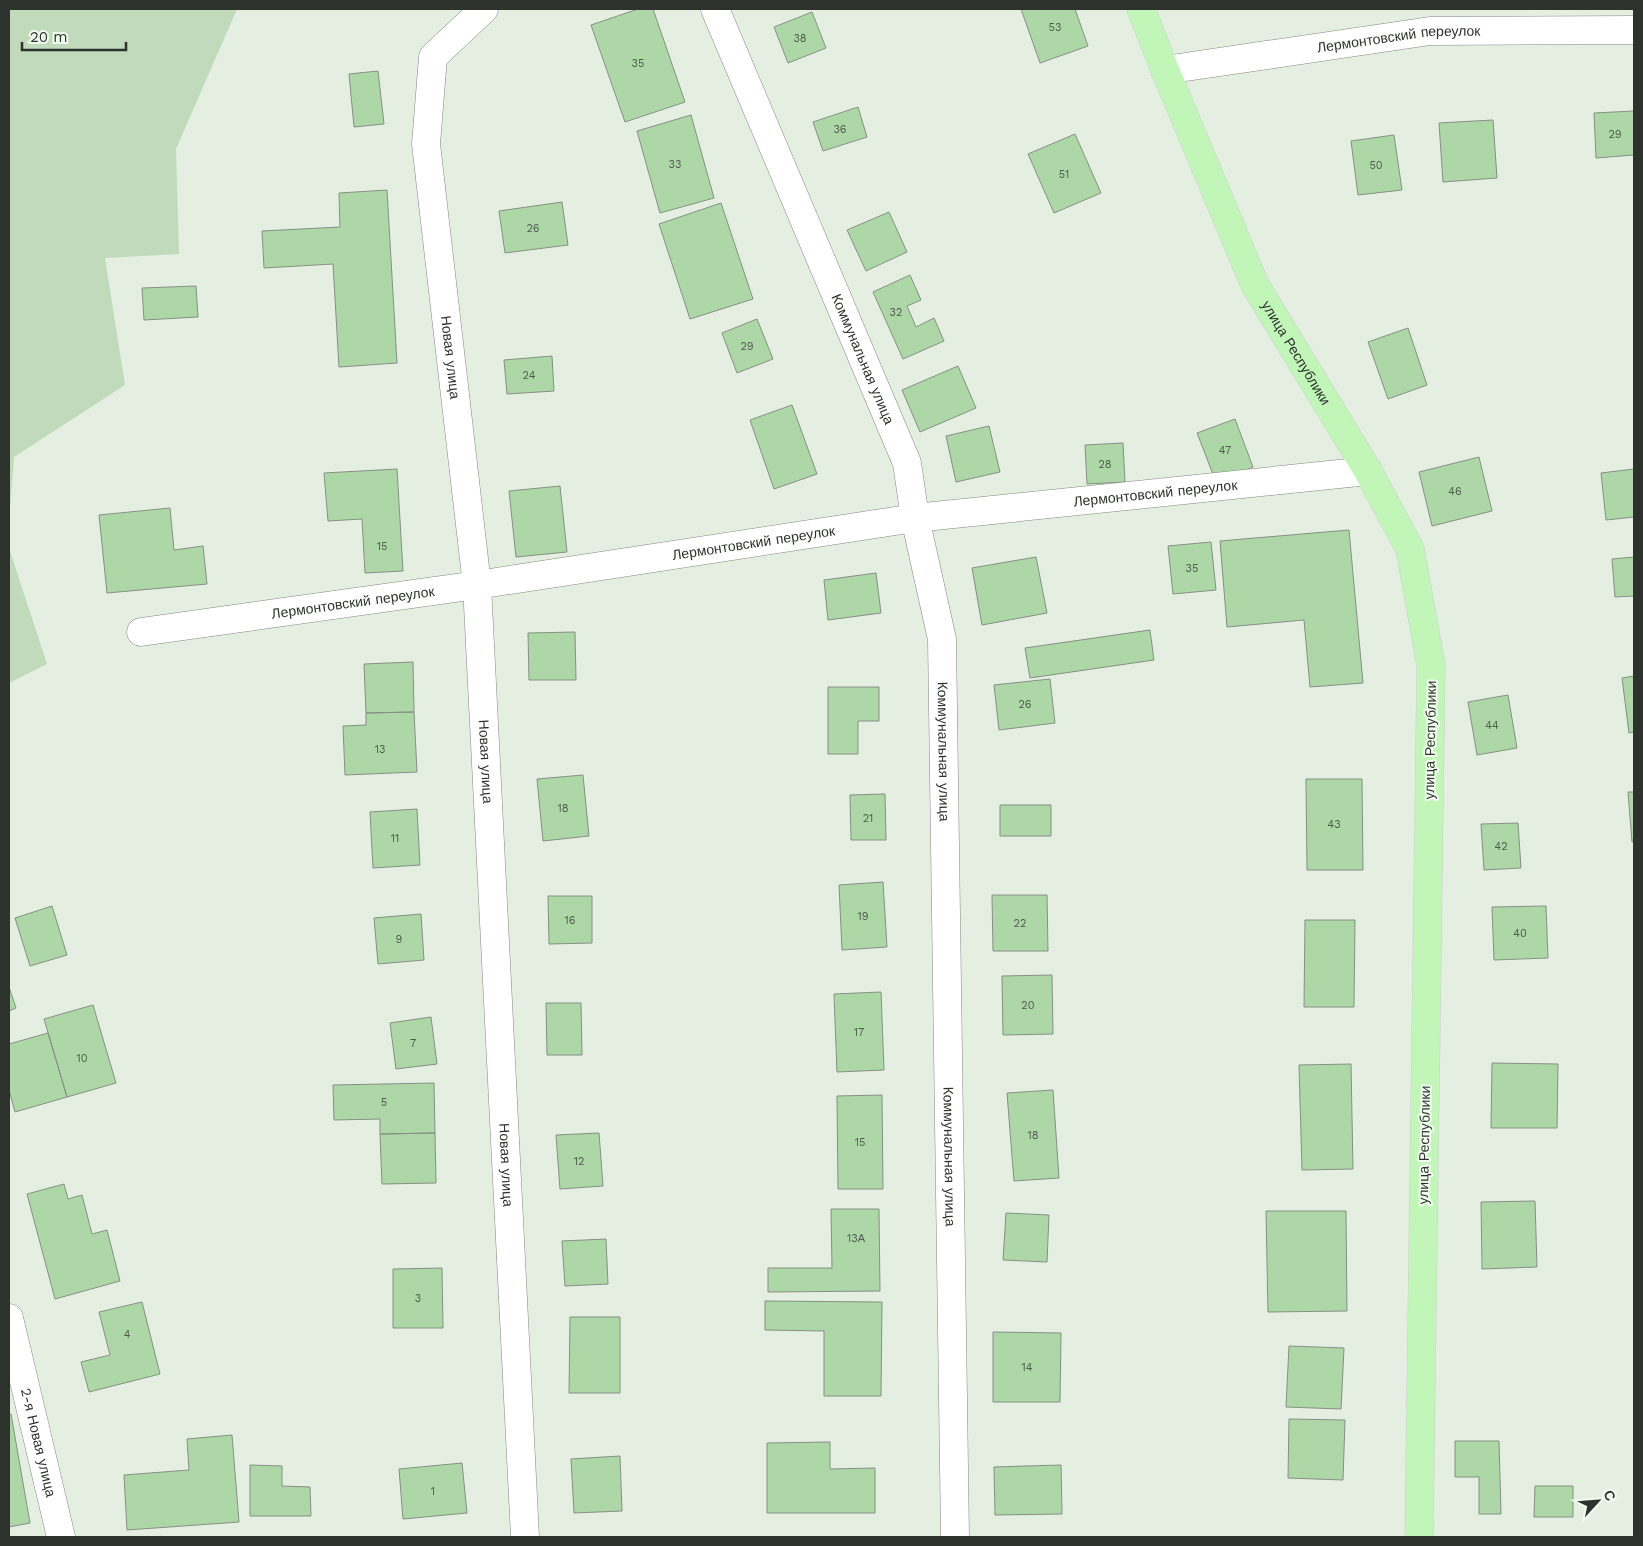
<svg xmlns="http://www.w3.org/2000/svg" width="1643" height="1546" font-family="'Work Sans',sans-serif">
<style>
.green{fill:#c1dabc}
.building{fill:#aed7a8;stroke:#869084}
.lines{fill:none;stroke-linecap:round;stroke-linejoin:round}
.minor-casing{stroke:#818b7f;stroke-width:29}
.major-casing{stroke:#cdcecd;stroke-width:29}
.minor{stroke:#fff;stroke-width:28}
.major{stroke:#c1f6b8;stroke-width:28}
.labels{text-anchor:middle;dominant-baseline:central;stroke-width:4;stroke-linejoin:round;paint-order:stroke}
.number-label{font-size:11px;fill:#4e5b4c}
.street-label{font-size:14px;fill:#2e322d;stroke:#f1fdef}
</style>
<rect width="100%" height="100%" fill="#e4efe2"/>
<path class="green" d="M9,9H237L176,149L179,254L105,258L125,385L14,457L9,523Z
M9,548L47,664L9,683Z"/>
<path class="building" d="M638,9H653L685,102L625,122L591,25Z
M1021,9H1075L1088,46L1040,63Z
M812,12L826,48L788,63L774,27Z
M378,71L384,124L354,127L349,74Z
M858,107L867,137L823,151L813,122Z
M1634,111V155L1596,158L1594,113Z
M691,115L714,198L660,213L637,131Z
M1493,120L1497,178L1443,182L1439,123Z
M1075,134L1101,193L1054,213L1028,154Z
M1394,135L1402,190L1358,195L1351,141Z
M387,190L397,363L339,367L333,264L264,268L262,231L340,227L339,193Z
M562,202L568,245L505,253L499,211Z
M721,203L753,299L690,319L659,224Z
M889,212L907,252L866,271L847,230Z
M910,275L921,300L907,306L916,327L934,318L944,341L903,359L873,292Z
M196,286L198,317L144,320L142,288Z
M757,319L773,359L737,373L722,333Z
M1408,328L1427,385L1388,399L1368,342Z
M552,356L554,391L507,394L504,360Z
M958,366L976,408L920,432L902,390Z
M792,405L817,474L774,489L750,420Z
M1235,419L1253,467L1216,482L1197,433Z
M989,426L1000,472L956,482L946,436Z
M1123,443L1125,482L1087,484L1085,445Z
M1479,457L1492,511L1432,526L1419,472Z
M397,469L403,571L365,573L362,519L328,521L324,473Z
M1634,469V517L1606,520L1601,473Z
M560,486L567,552L516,557L509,491Z
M170,508L174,550L203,546L207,584L107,593L99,515Z
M1349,530L1363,683L1310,687L1304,620L1227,627L1220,541Z
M1211,542L1216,590L1173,594L1168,546Z
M1036,557L1047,613L982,625L972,568Z
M1634,557V596L1615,597L1612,559Z
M876,573L881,613L828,620L824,580Z
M1150,630L1154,660L1030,678L1025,648Z
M575,632L576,680H529L528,633Z
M413,662L414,712L366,713L364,664Z
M1634,676V732L1629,733L1622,678Z
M1050,679L1055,723L999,730L994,685Z
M828,687H879V721H858V754H828Z
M1508,695L1517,748L1477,755L1468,702Z
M414,712L417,772L345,775L343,726L366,725V713Z
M583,775L589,836L543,841L537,779Z
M1306,779H1362L1363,870H1307Z
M1628,792H1634V841L1632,842Z
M885,794L886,840H851L850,795Z
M1000,805H1051V836H1000Z
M417,809L420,865L373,868L370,812Z
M1518,823L1521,868L1484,870L1481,824Z
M883,882L887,947L842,950L839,885Z
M992,895H1047L1048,951H993Z
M548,896H592V943L549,944Z
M52,906L67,955L30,966L15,918Z
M1546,906L1548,958L1494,960L1492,907Z
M421,914L424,960L378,964L374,918Z
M1305,920H1355L1354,1007H1304Z
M1052,975L1053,1034L1003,1035L1002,976Z
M9,987L16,1008L9,1011Z
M881,992L884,1070L837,1072L834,994Z
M546,1003H581L582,1055H547Z
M93,1005L116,1083L67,1097L44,1019Z
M431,1017L437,1064L396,1069L390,1023Z
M48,1033L67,1097L15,1112L9,1090V1044Z
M1492,1063L1558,1064L1557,1128H1491Z
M1351,1064L1353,1169L1302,1170L1299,1065Z
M434,1083L435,1133L380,1134V1119L334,1120L333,1085Z
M1053,1090L1059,1178L1014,1181L1007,1093Z
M882,1095L883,1189H838L837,1096Z
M435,1133L436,1183L382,1184L380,1134Z
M599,1133L603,1186L560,1189L556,1135Z
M64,1184L68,1199L82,1195L92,1234L107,1230L120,1281L55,1299L27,1194Z
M1535,1201L1537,1267L1482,1269L1481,1202Z
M831,1209H879L880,1291L768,1292V1268H832Z
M1266,1211H1346L1347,1311L1268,1312Z
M1006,1213L1049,1215L1047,1262L1003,1260Z
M606,1239L608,1284L565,1286L562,1241Z
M442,1268L443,1328H393V1269Z
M765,1301L882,1302L881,1396H824V1331L765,1330Z
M142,1302L160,1374L89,1392L81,1362L110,1355L99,1312Z
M570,1317H620V1393H569Z
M993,1332L1061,1333L1060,1402H993Z
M1289,1346L1344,1348L1341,1409L1286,1407Z
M9,1414H11L30,1523L9,1527Z
M1289,1419L1345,1420L1343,1480L1288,1478Z
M232,1435L239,1522L127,1530L124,1475L189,1470L187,1439Z
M1455,1441H1499L1501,1514H1479V1477H1455Z
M830,1442V1469L875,1468V1513H767V1443Z
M620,1456L622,1511L574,1513L571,1459Z
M462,1463L467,1513L403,1519L399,1469Z
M250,1465L282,1466V1486L310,1487L311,1516H250Z
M1061,1465L1062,1514L995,1515L994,1467Z
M1535,1486H1573V1517H1534Z"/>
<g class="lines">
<g class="minor-casing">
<g id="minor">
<path id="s1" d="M484,9L433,57L426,144L477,585L525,1537"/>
<path id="s2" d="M715,9L907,463L915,518L942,639L955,1537"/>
<path id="s3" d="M1165,70L1430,31L1634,30"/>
<path id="s4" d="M141,632L477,585L915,518L1368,471"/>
<path id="s5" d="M9,1318L61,1537"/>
</g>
</g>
<g class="major-casing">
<g id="major">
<path id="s6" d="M1141,9L1165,70L1255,285L1368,471L1410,549L1431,665L1419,1537"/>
</g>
</g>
<use href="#minor" class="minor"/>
<use href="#major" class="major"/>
</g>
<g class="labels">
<g class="number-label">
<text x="1055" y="27">53</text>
<text x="800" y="38">38</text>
<text x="638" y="63">35</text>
<text x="840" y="129">36</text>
<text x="1615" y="134">29</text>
<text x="675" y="164">33</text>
<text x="1376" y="165">50</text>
<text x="1064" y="174">51</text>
<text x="533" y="228">26</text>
<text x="896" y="312">32</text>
<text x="747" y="346">29</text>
<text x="529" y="375">24</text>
<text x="1225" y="450">47</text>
<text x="1105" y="464">28</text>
<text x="1455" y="491">46</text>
<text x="382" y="546">15</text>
<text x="1192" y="568">35</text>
<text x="1025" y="704">26</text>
<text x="1492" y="725">44</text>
<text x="380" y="749">13</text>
<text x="563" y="808">18</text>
<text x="868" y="818">21</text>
<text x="1334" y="824">43</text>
<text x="395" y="838">11</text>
<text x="1501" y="846">42</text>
<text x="863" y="916">19</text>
<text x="570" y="920">16</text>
<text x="1020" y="923">22</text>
<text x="1520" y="933">40</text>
<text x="399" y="939">9</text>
<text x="1028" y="1005">20</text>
<text x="859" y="1032">17</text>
<text x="413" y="1043">7</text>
<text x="82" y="1058">10</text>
<text x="384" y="1102">5</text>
<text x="1033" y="1135">18</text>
<text x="860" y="1142">15</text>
<text x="579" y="1161">12</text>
<text x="856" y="1238">13А</text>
<text x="418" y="1298">3</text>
<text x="127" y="1334">4</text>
<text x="1027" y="1367">14</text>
<text x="433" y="1491">1</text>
</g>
<g class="street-label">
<text stroke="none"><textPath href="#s3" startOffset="236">Лермонтовский переулок</textPath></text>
<text stroke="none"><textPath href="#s6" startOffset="378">улица Республики</textPath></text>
<text stroke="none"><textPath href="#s1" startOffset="372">Новая улица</textPath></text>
<text stroke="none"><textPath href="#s2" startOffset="380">Коммунальная улица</textPath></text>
<text stroke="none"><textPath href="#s4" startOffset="1024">Лермонтовский переулок</textPath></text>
<text stroke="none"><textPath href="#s4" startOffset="619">Лермонтовский переулок</textPath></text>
<text stroke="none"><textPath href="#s4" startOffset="214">Лермонтовский переулок</textPath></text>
<text transform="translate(1430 740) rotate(-89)">улица Республики</text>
<text stroke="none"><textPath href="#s2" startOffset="785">Коммунальная улица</textPath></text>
<text stroke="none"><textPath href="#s1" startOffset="778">Новая улица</textPath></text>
<text transform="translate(1424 1145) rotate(-89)">улица Республики</text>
<text stroke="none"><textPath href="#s2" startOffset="1190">Коммунальная улица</textPath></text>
<text stroke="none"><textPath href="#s1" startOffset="1182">Новая улица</textPath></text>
<text stroke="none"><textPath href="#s5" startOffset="128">2-я Новая улица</textPath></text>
</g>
</g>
<rect width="1643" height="1546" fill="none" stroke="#2e322d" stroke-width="20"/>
<g transform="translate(1598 1501) rotate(64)" stroke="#f1fdef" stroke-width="4" paint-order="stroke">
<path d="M0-4L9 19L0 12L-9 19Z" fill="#2e322d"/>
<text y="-8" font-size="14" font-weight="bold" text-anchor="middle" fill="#2e322d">С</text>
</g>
<path d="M22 42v8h104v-8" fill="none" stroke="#2e322d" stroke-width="2.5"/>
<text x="30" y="42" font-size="15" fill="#2e322d" stroke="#f1fdef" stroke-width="4" paint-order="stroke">20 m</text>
</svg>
